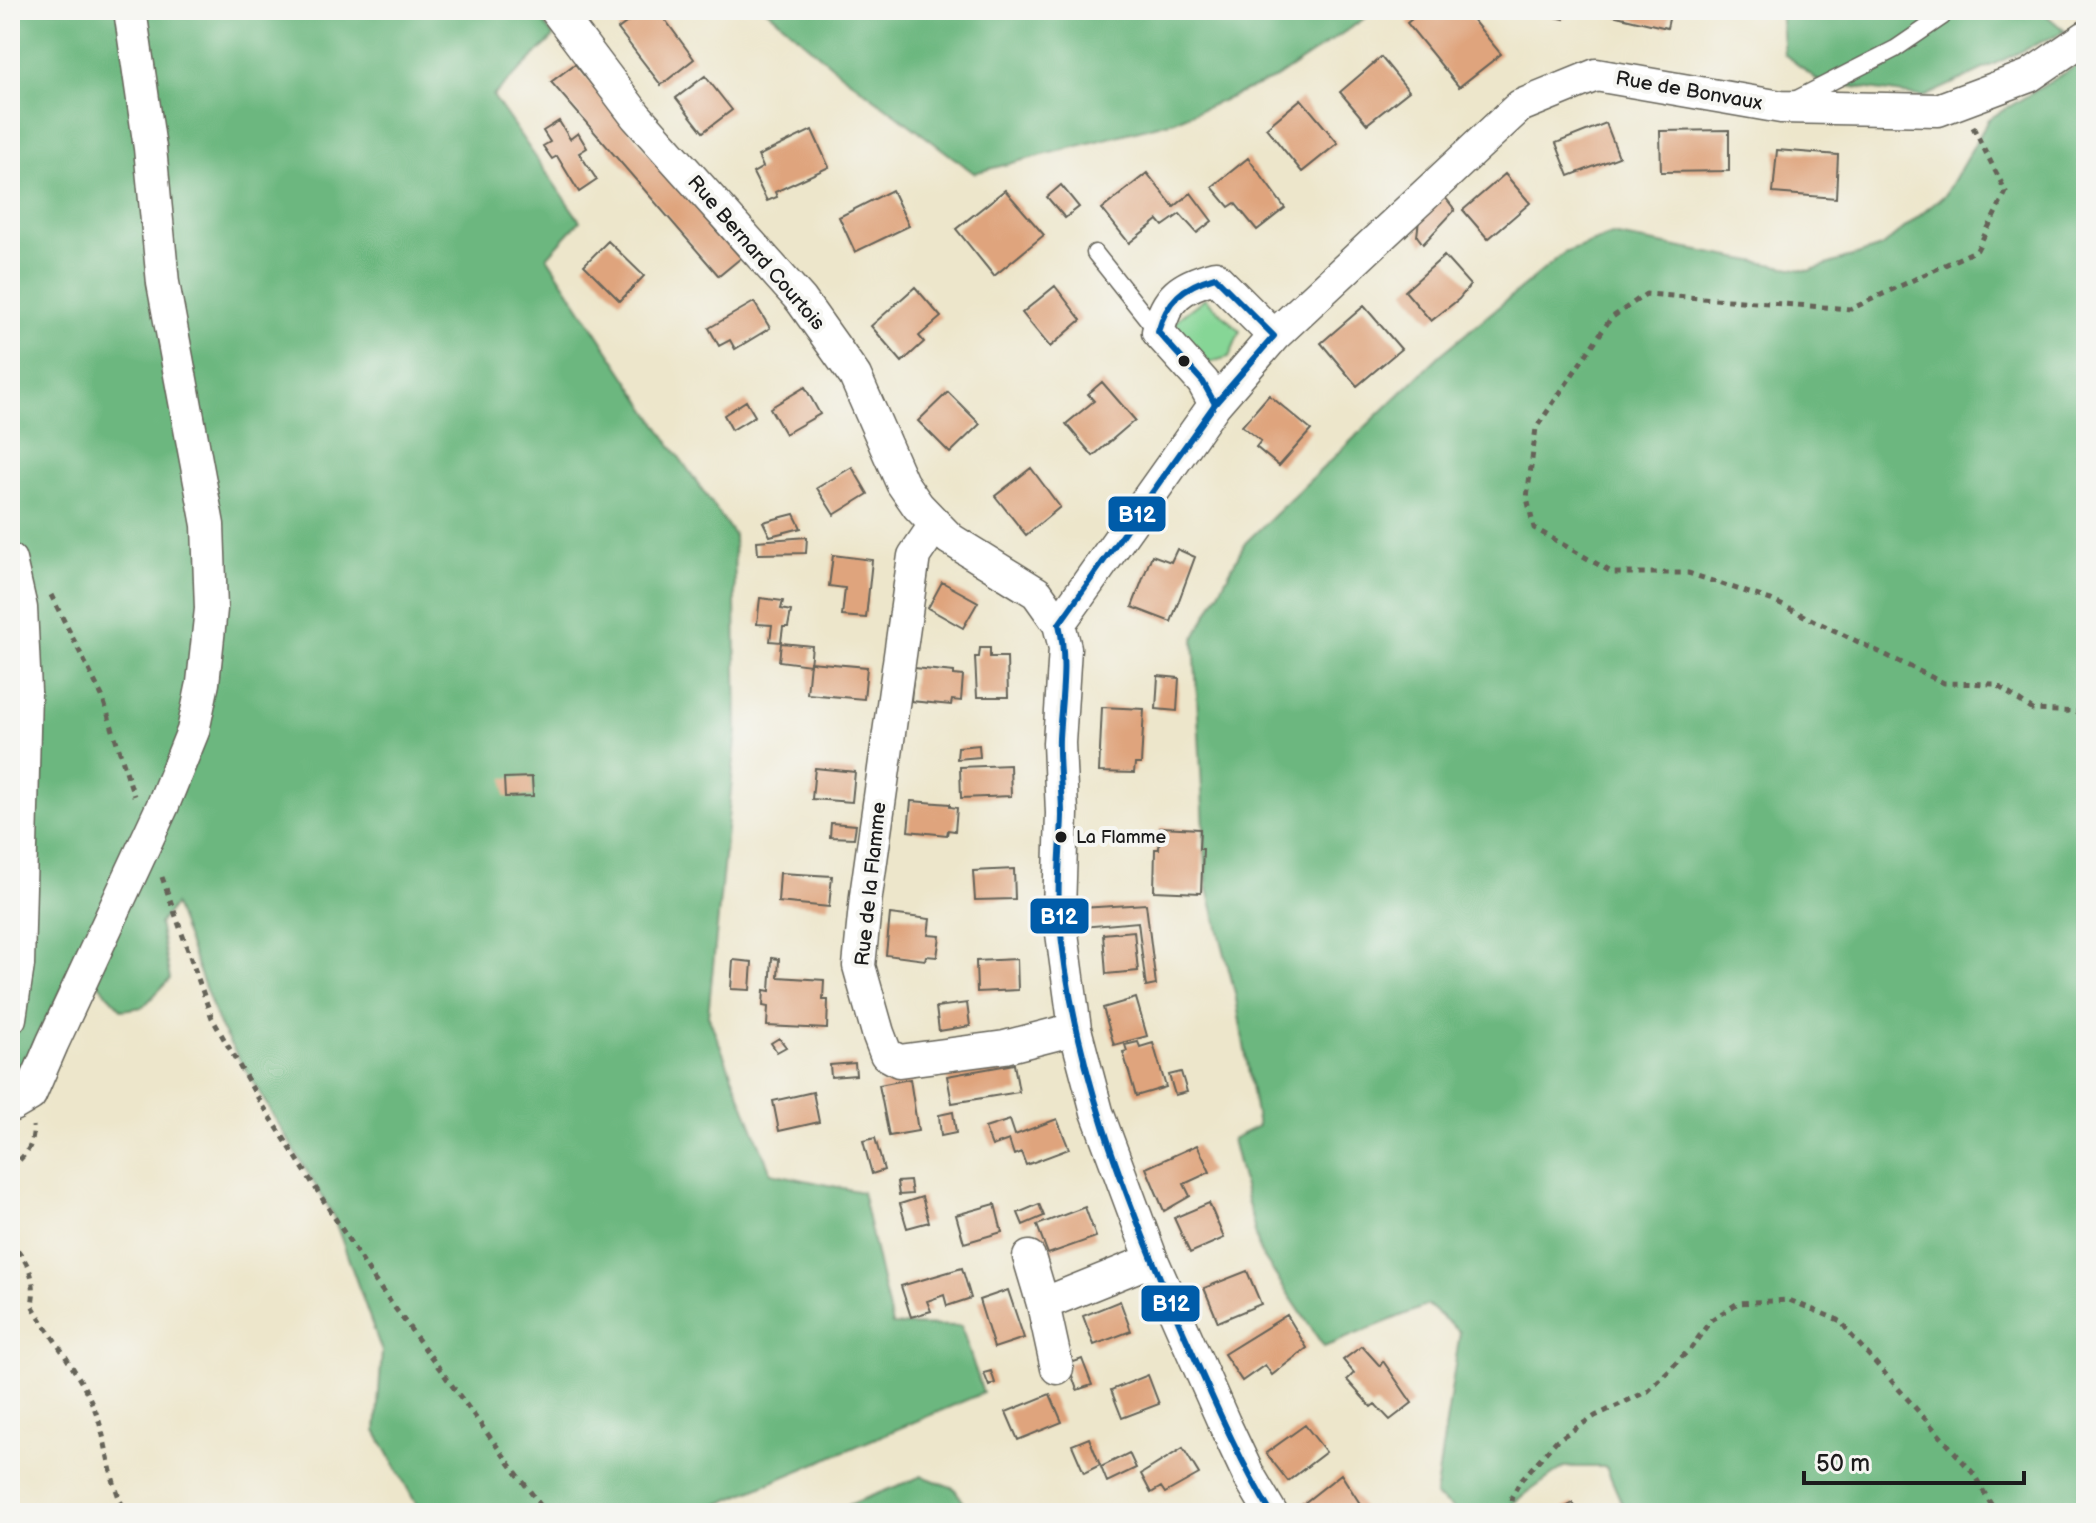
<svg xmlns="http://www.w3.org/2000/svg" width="2096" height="1523" font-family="'Balsamiq Sans',sans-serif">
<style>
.green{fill:#86d696;stroke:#517959;stroke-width:2}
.forest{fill:#6cb77f;stroke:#446a4e;stroke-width:2}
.building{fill:#dfa47d}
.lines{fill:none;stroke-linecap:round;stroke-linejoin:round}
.service-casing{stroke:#656359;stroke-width:19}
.minor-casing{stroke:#656359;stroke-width:35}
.path{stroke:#656359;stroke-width:5;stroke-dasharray:6 6;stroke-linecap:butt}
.service{stroke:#fff;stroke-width:16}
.minor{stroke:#fff;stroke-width:32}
.bus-1-casing{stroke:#f6f6f2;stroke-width:12}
.bus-1{stroke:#005ca9;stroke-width:6}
.bus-dot{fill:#1c1c1c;stroke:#f6f6f2;stroke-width:3}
.labels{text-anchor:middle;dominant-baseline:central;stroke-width:8;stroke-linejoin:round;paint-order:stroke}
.bus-label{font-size:18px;fill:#1c1c1c;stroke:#f6f6f2;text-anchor:start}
.street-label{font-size:20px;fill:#1c1c1c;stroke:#f6f6f2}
.line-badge{stroke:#f6f6f2;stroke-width:3}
.badge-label{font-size:22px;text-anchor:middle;font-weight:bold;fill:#fff}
</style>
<rect width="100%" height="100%" fill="#f6f6f2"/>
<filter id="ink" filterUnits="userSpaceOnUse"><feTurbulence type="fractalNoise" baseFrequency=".0125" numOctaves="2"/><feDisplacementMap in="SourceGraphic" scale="16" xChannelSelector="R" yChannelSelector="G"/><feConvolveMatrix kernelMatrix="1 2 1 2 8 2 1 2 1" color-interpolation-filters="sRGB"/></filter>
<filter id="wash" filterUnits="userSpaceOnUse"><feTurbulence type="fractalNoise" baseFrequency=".006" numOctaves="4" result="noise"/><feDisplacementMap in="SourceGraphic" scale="32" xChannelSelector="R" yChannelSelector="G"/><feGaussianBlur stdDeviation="1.8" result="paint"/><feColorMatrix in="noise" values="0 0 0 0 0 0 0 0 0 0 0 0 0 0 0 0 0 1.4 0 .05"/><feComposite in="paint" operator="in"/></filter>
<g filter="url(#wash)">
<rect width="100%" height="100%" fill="#ede6cb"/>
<path class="green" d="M1205,298L1240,331L1229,357L1201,365L1173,332L1176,320Z"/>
<path class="forest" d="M10,10H534L554,37L493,96L580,221L547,257L670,444L734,535L737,731L708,1015L771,1173L862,1192L892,1325L961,1326L983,1393L698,1513H421L376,1431L382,1352L332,1213L220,1027L174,905L159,924L170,979L143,1007L122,1010L77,961L10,1087V861L23,560L10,530V325L18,319L10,292Z
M767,10H1377L1276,78L1174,121L974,173L838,71Z
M1780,10H2040L2065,31L1924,97L1820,82L1784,54Z
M2086,60V1513H1626L1606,1467H1564L1499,1513H1459L1435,1496L1460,1332L1428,1305L1324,1347L1260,1252L1232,1139L1258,1126L1235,993L1207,885L1194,639L1245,543L1440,355L1564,253L1612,235L1808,271L1881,247L1946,194L1989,119Z
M922,1476L954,1488L971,1513H828Z"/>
<g id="blocks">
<path class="building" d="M644,10H658L694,59L661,85L618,29Z
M1423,10H1471L1467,13L1501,54L1459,87L1407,23Z
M1528,10H1566L1564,19Z
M1609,10H1671L1667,28L1608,14Z
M1381,57L1409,91L1367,124L1340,92Z
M575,64L645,150L741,258L719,276L551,82Z
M705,76L732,110L703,132L676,98Z
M1301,99L1338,143L1302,172L1266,128Z
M559,121L570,139L578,133L587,148L579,153L597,180L579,192L557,156L552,159L543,146L550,142L543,131Z
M1606,123L1619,157L1569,176L1556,143Z
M812,130L829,167L775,192L777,197L767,201L753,173L763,167L758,156Z
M1729,130V171L1661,172L1660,131Z
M1777,150L1838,155L1836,198L1773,193Z
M1248,158L1285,208L1257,230L1235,203L1229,207L1212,187Z
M1147,173L1174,207L1191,193L1212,221L1197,233L1180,214L1163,226L1158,220L1129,243L1102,209Z
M1505,174L1530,203L1488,239L1463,210Z
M1061,185L1079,207L1065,218L1047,197Z
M892,190L909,226L855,252L839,217Z
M1005,190L1044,235L994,276L956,229Z
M1445,197L1455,210L1423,244L1417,236L1419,220Z
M608,241L644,276L620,301L584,265Z
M1444,256L1470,285L1459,299L1431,321L1405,291Z
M1055,286L1081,320L1050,347L1022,313Z
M915,287L941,317L919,336L924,342L902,362L871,326Z
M754,302L770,328L735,349L730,340L719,346L709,328Z
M1364,306L1401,349L1357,386L1321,343Z
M1102,382L1135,420L1093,456L1066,424L1094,401L1088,394Z
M805,387L820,414L785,434L770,408Z
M948,392L980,424L950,453L918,421Z
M1269,395L1311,430L1279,466L1256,447L1261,441L1242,426Z
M746,401L755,416L732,430L724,415Z
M852,467L868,494L834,515L817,488Z
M1031,468L1060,507L1026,535L995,496Z
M794,514L801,528L770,536L763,522Z
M807,537L806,553L758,554L757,541Z
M1177,549L1195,557L1171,622L1132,607L1152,555L1171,562Z
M833,555L872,560L866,618L842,616L845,588L829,586Z
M942,582L978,602L963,628L928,608Z
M760,598L783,601L781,609L791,611L788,627H783L781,642L770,641L772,625L757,624Z
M781,643L812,646L810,665L779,661Z
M980,648H990V657H1007L1008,697H977L975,657H979Z
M810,662L867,667L864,699L807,694Z
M914,668L954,672V675L963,676L961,701L952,700L951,705L911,701Z
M1158,676L1179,678L1177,711L1156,709Z
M1102,707L1144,709L1141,764H1135L1134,773L1099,772Z
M979,745L980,757L957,759L958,747Z
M1010,765L1011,796L961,798L960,767Z
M815,768L855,772L852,802L812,799Z
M532,777L533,796L505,797L504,778Z
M911,801L950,804V807L957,808L955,831L948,830L947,835L908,831Z
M831,823L856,825L854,838L830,837Z
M1160,827L1200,829L1199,849H1203L1201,893L1154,891L1155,849H1159Z
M1014,869L1015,899L975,900L973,871Z
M780,873L832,876L829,907L778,902Z
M1146,904L1156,985L1146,987L1138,922L1082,927L1081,908Z
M890,914L930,919L928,935L940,936L937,957L926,956L925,960L886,955Z
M1134,931L1138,971L1106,974L1103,934Z
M772,958L779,959L778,977L824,980L823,1000H828L827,1029L767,1026L768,1007L763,1006L764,990L770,991Z
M1017,959L1018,990L977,992L976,961Z
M733,960L752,962L750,990L731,989Z
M1136,998L1147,1036L1114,1045L1103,1008Z
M967,1003L970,1026L939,1031L936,1007Z
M779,1038L786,1047L777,1052L771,1043Z
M1138,1042L1140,1047L1153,1043L1166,1087L1136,1096L1123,1052L1127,1051L1125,1045Z
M855,1063L856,1075L831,1077L830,1065Z
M1014,1064L1019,1092L952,1103L947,1076Z
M1181,1072L1187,1092L1175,1095L1169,1075Z
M910,1079L918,1131L889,1136L879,1085Z
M813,1092L819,1122L779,1131L773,1101Z
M953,1112L956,1133L941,1136L939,1115Z
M1057,1119L1069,1149L1026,1165L1021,1152L1014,1155L1009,1140L992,1146L985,1128L1010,1120L1015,1135Z
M875,1138L884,1170L872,1174L863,1141Z
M1197,1145L1210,1172L1184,1184L1190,1196L1164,1211L1146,1168Z
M910,1181L912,1194L899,1195L897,1182Z
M922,1197L929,1222L907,1228L900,1204Z
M1209,1203L1224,1238L1190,1253L1174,1218Z
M995,1204L1002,1232L964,1243L956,1215Z
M1039,1204L1044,1216L1023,1225L1018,1213Z
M1085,1207L1096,1237L1048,1254L1037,1225Z
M962,1268L971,1298L947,1306L944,1295L927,1301L931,1311L911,1317L901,1286Z
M1247,1271L1261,1304L1218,1322L1204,1288Z
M1008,1290L1024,1338L994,1348L979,1300Z
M1120,1301L1131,1331L1094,1345L1083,1316Z
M1287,1315L1307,1348L1272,1375L1265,1365L1242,1381L1224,1354Z
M1362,1346L1380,1366L1383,1361L1412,1403L1390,1420L1375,1404L1371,1407L1347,1380L1354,1373L1343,1360Z
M1082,1359L1092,1385L1077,1390L1068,1364Z
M991,1371L995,1383L989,1386L984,1373Z
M1148,1375L1159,1404L1122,1418L1111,1390Z
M1050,1394L1062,1422L1018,1440L1006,1412Z
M1305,1425L1326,1452L1288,1481L1266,1453Z
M1089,1438L1100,1465L1084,1473L1072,1445Z
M1183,1448L1199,1474L1165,1493L1161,1487L1151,1493L1141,1474Z
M1129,1453L1136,1468L1107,1482L1101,1467Z
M1341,1474L1366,1513H1308L1303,1504Z
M1573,1503L1579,1513H1562L1560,1510Z"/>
</g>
</g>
<g filter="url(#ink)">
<use href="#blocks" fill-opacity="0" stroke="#656359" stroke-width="2"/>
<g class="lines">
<g class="service-casing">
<path id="service" d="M1793,101L1895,49L1942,17L1946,10
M1095,253L1157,331"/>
</g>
<g class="minor-casing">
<path id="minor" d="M556,10L636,116L801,300L855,376L902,483L918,506L950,539L1037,593L1059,624L1065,648L1059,743L1062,813L1059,911L1075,1029L1097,1112L1152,1260L1224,1423L1249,1476L1271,1513
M1215,404L1203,382L1158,332C1166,297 1181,286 1215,277L1274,336
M935,525L914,556L866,896L859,966L878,1033L886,1054L899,1061L1005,1047L1075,1029
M10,560L21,608L25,691L18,965L10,1018
M1059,624L1215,404L1274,336L1520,106L1596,75L1781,107L1938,110L2029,76L2086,37
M10,1103L13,1105L30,1095L52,1044L163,805L193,731L203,683L211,609L208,525L163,283L150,148L130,10
M1029,1257L1043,1304L1152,1260
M1043,1304L1057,1368"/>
</g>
<path class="path" d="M1973,127L2006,192L1977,250L1851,309L1646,294L1611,318L1536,428L1527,498L1534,528L1613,573H1688L1771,600L1944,683L1995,684L2033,710L2086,712
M51,595L102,696L134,796
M162,877L212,1018L255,1093L375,1281L546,1513
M10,1167C25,1158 35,1144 33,1126
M10,1241C28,1261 37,1279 32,1305C54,1342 84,1378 98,1418C109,1452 109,1480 126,1513
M1509,1513L1512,1496L1521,1480L1557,1440L1595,1416L1648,1391L1691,1348L1711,1320L1738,1303L1789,1300L1841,1321L1850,1334L1973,1473L1996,1513"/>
<use href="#service" class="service"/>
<use href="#minor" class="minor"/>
<g class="bus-1-casing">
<path id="bus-1" d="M1215,277L1274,336L1215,404L1203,382L1158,332C1167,300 1183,286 1215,277Z
M1059,624C1068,661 1061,700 1059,738C1058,764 1062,790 1062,816C1061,848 1057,881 1059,913C1071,1061 1125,1199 1184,1334C1211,1394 1237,1456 1271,1513
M1059,624L1215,404"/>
</g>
<use href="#bus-1" class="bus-1"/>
</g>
</g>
<g class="bus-dot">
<circle cx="1184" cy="361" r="7"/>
<circle cx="1061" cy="837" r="7"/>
</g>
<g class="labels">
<g class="bus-label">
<text x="1076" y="837">La Flamme</text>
</g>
<g class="street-label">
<text transform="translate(1689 91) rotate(10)">Rue de Bonvaux</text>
<text transform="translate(756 253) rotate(49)">Rue Bernard Courtois</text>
<text transform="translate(871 884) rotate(-84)">Rue de la Flamme</text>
</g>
</g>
<g class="line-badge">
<rect x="1107" y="495" width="60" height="38" rx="8" fill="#005ca9"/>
<rect x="1029" y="897" width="61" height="38" rx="8" fill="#005ca9"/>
<rect x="1140" y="1284" width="61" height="39" rx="8" fill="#005ca9"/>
</g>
<g class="badge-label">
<text x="1137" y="522">B12</text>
<text x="1059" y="924">B12</text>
<text x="1171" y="1311">B12</text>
</g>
<rect width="2096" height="1523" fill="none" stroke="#f6f6f2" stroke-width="40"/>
<path d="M1804 1471v12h220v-12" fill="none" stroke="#1c1c1c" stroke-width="4"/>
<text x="1816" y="1471" font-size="24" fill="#1c1c1c" stroke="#f6f6f2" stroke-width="6" paint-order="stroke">50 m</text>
</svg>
